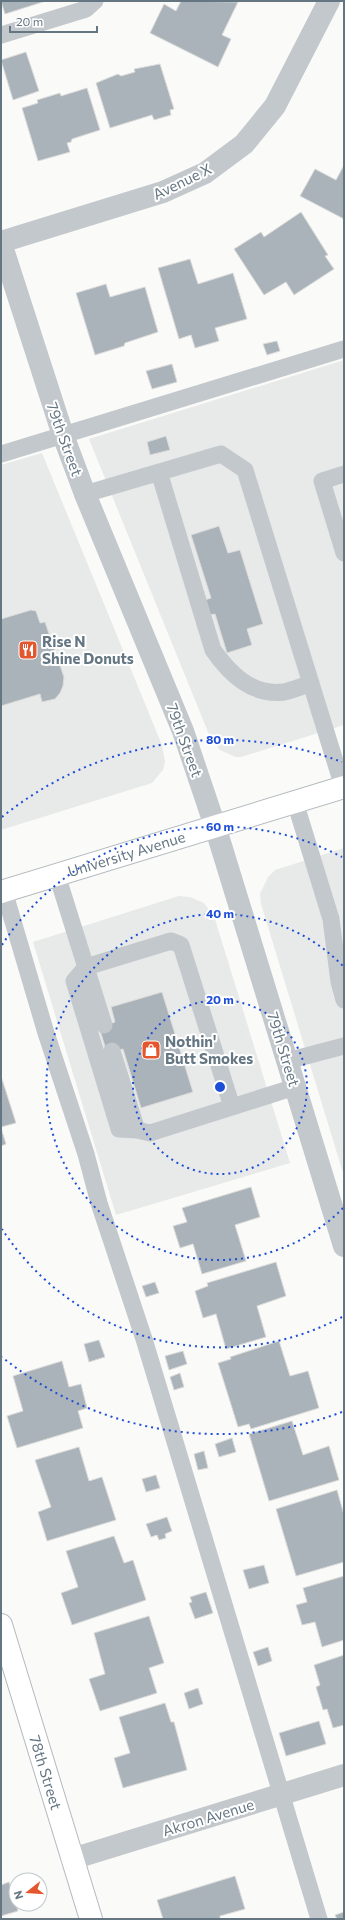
<svg xmlns="http://www.w3.org/2000/svg" width="345" height="1920" font-family="Commissioner,sans-serif">
<style>
.built{fill:#e8e9e9}
.building{fill:#aab3b9;stroke:#dcdcda}
.lines{fill:none;stroke-linecap:round;stroke-linejoin:round}
.secondary-casing{stroke:#b3babf;stroke-width:24}
.lane{stroke:#c3c8cc;stroke-width:17}
.street{stroke:#c3c8cc;stroke-width:22}
.secondary{stroke:#fff;stroke-width:22}
.ring{fill:none;stroke:#1d4ed8;stroke-width:2;stroke-dasharray:2 4}
.labels{text-anchor:middle;dominant-baseline:central;stroke-width:4;stroke-linejoin:round;paint-order:stroke}
.street-label{font-size:15px;fill:#657683;stroke:#fff}
.poi-label{font-size:15px;font-weight:bold;fill:#657683;stroke:#fff;text-anchor:start}
.centre{fill:#1d4ed8;stroke:#fff;stroke-width:2}
.ring-label{font-size:12px;text-anchor:middle;font-weight:bold;fill:#1d4ed8;stroke:#fff;stroke-width:4;stroke-linejoin:round;paint-order:stroke}
</style>
<rect width="100%" height="100%" fill="#fafaf8"/>
<path class="built" d="M344,360V725L241,757H236L220,750L210,737L89,439Z
M42,453L162,745L165,762L163,770L152,783L1,830V465Z
M344,848V1176L261,904L260,894L268,877L275,870Z
M179,896L190,897L204,903L214,916L290,1163L116,1215L33,942Z"/>
<path class="building" d="M1,1H46L5,14Z
M181,1L238,2L222,35L231,39L218,67L150,33L164,4L176,11Z
M26,52L39,91L13,100L1,60Z
M160,64L174,109L170,110L171,115L154,120L152,115L110,128L96,83L118,74L121,76L135,72L134,69Z
M87,88L100,130L72,139L71,142L67,143L70,152L38,161L22,108L38,103L37,100L60,93L61,96Z
M344,165V219L300,196L315,169L336,180Z
M301,212L328,255L325,256L334,269L294,295L286,282L264,295L234,249L261,232L264,237Z
M190,259L198,284L233,273L247,319L215,328L219,341L195,348L191,335L179,339L158,268Z
M106,284L110,297L145,287L158,332L125,343L124,346L95,355L76,293Z
M277,341L280,351L267,355L263,344Z
M172,364L177,382L152,389L146,371Z
M166,436L170,450L150,455L147,442Z
M219,526L228,553L240,550L263,624L247,629L252,645L227,653L215,614L210,615L205,600L211,598L191,535Z
M31,610L36,611L40,623L45,622L64,677L63,686L60,693L55,699L42,702L40,694L1,706V619Z
M162,992L193,1092L141,1108L123,1049L107,1053L99,1027L115,1022L111,1007Z
M1,1076L16,1123L1,1127Z
M1,1128L6,1144L1,1146Z
M251,1187L260,1217L235,1225L246,1261L202,1274L193,1244L180,1248L173,1226L187,1222L182,1208Z
M276,1262L286,1296L257,1306L266,1337L226,1349L216,1314L203,1318L195,1291L208,1286L207,1283Z
M155,1282L159,1293L146,1297L142,1286Z
M99,1340L105,1357L89,1362L84,1344Z
M279,1341L290,1376L308,1371L319,1408L251,1429L249,1424L238,1427L218,1363L231,1359L230,1357Z
M183,1351L187,1364L169,1370L165,1356Z
M62,1361L69,1387L81,1384L87,1408L78,1411L83,1428L17,1448L7,1416L23,1411L13,1376Z
M180,1373L184,1387L174,1390L170,1377Z
M292,1421L303,1455L329,1446L339,1480L269,1501L249,1434Z
M232,1438L236,1452L219,1457L215,1444Z
M79,1447L89,1481L102,1477L116,1520L47,1541L38,1512L51,1507L35,1460Z
M204,1451L208,1468L198,1470L194,1454Z
M156,1475L160,1488L146,1492L142,1479Z
M337,1490L344,1515V1562L296,1576L276,1509Z
M167,1517L172,1531L165,1534L166,1538L159,1540L157,1535L151,1537L146,1524Z
M114,1536L124,1563L133,1560L146,1600L72,1625L61,1593L78,1587L66,1551Z
M264,1565L269,1583L249,1589L243,1570Z
M344,1576V1640L322,1647L315,1622L302,1625L296,1605L307,1602L303,1588Z
M206,1592L213,1613L195,1619L189,1603L192,1602L190,1597Z
M149,1616L164,1663L149,1668L157,1693L100,1711L89,1679L105,1674L94,1633Z
M268,1647L272,1661L258,1666L253,1652Z
M344,1655V1725L333,1728L327,1709L323,1710L316,1687L320,1685L314,1665Z
M198,1688L203,1704L189,1709L184,1693Z
M165,1703L171,1722H174L187,1770L123,1788L114,1758L130,1753L119,1717Z
M319,1721L326,1744L286,1756L279,1733Z
M235,1876L245,1909L220,1916V1919H163L157,1900Z
M9,1882L18,1911L1,1916V1885Z
M344,1912V1919H337L335,1915Z"/>
<g class="lines">
<g class="secondary-casing">
<g id="secondary">
<path id="s1" d="M1,892L344,787"/>
<path id="s2" d="M1,1625L91,1919"/>
</g>
</g>
<path class="lane" d="M1,35L86,9L95,1
M1,454L344,349
M159,472L213,650C230,674 252,696 284,692C293,690 303,686 311,683
M344,474L322,481L344,553
M85,494L221,454L245,470L343,787
M295,802L331,919L339,982L344,1000
M57,875L104,1025
M4,891L46,1033L86,1154L99,1203L144,1339L319,1919
M112,1051L137,1130
M287,1061L344,1046
M232,1107L181,945L171,941L86,967L74,981L119,1129L137,1130L150,1133L295,1087"/>
<path class="street" d="M1,242L163,192L205,173L244,144L275,106L329,1
M1,243L63,435L85,494L183,731L215,826L344,1246
M72,1859L344,1775"/>
<use href="#secondary" class="secondary"/>
</g>
<g class="ring">
<circle cx="220" cy="1087" r="87"/>
<path d="M343 1208A173 173 0 1 1 343 966"/>
<path d="M342 1317A260 260 0 0 1 2 1229M2 945A260 260 0 0 1 342 857"/>
<path d="M342 1412A347 347 0 0 1 2 1357M2 817A347 347 0 0 1 342 762"/>
</g>
<defs>
<g id="restaurant-square" transform="scale(1)"><rect x="-9" y="-9" width="18" height="18" rx="4" fill="#e4572e" stroke="#fff"/><path d="M-5-6h1v4h1v-4h1v4h1v-4h1v5L-1.5 .5V6h-2V.5L-5-1ZM5-6V6H3V1.5H1.5Q1.5-4 5-6Z" fill="#fff"/></g>
<g id="shop-square" transform="scale(1)"><rect x="-9" y="-9" width="18" height="18" rx="4" fill="#e4572e" stroke="#fff"/><path d="M-5-2.5h2.3a2.7 3.5 0 0 1 5.4 0H5L5.5 6h-11ZM-1.5-2.5h3a1.5 2.3 0 0 0-3 0Z" fill="#fff"/></g>
</defs>
<g fill-rule="evenodd">
<use href="#restaurant-square" x="28" y="650"/>
<use href="#shop-square" x="151" y="1050"/>
</g>
<g class="labels">
<g class="street-label">
<text transform="translate(182 181) rotate(-26)">Avenue X</text>
<text transform="translate(65 439) rotate(70)">79th Street</text>
<text transform="translate(185 740) rotate(70)">79th Street</text>
<text stroke="none"><textPath href="#s1" startOffset="131">University Avenue</textPath></text>
<text transform="translate(284 1049) rotate(73)">79th Street</text>
<text stroke="none"><textPath href="#s2" startOffset="154">78th Street</textPath></text>
<text transform="translate(208 1817) rotate(-17)">Akron Avenue</text>
</g>
<g class="poi-label">
<text x="42" y="641">Rise N<tspan x="42" dy="17">Shine Donuts</tspan></text>
<text x="165" y="1041">Nothin'<tspan x="165" dy="17">Butt Smokes</tspan></text>
</g>
</g>
<circle cx="220" cy="1087" r="6" class="centre"/>
<g class="ring-label">
<text x="220" y="744">80 m</text>
<text x="220" y="831">60 m</text>
<text x="220" y="918">40 m</text>
<text x="220" y="1004">20 m</text>
</g>
<rect width="345" height="1920" fill="none" stroke="#657683" stroke-width="4"/>
<g transform="translate(28 1892) rotate(253)"><circle r="19" fill="#ffffff" stroke="#c1c8cd"/>
<path d="M0-3L7 15L0 10L-7 15Z" fill="#e4572e"/>
<text y="-6" font-size="11" font-weight="bold" text-anchor="middle" fill="#657683">N</text>
</g>
<path d="M10 26v6h87v-6" fill="none" stroke="#657683" stroke-width="2"/>
<text x="16" y="26" font-size="12" fill="#657683" stroke="#ffffff" stroke-width="3" paint-order="stroke">20 m</text>
</svg>
